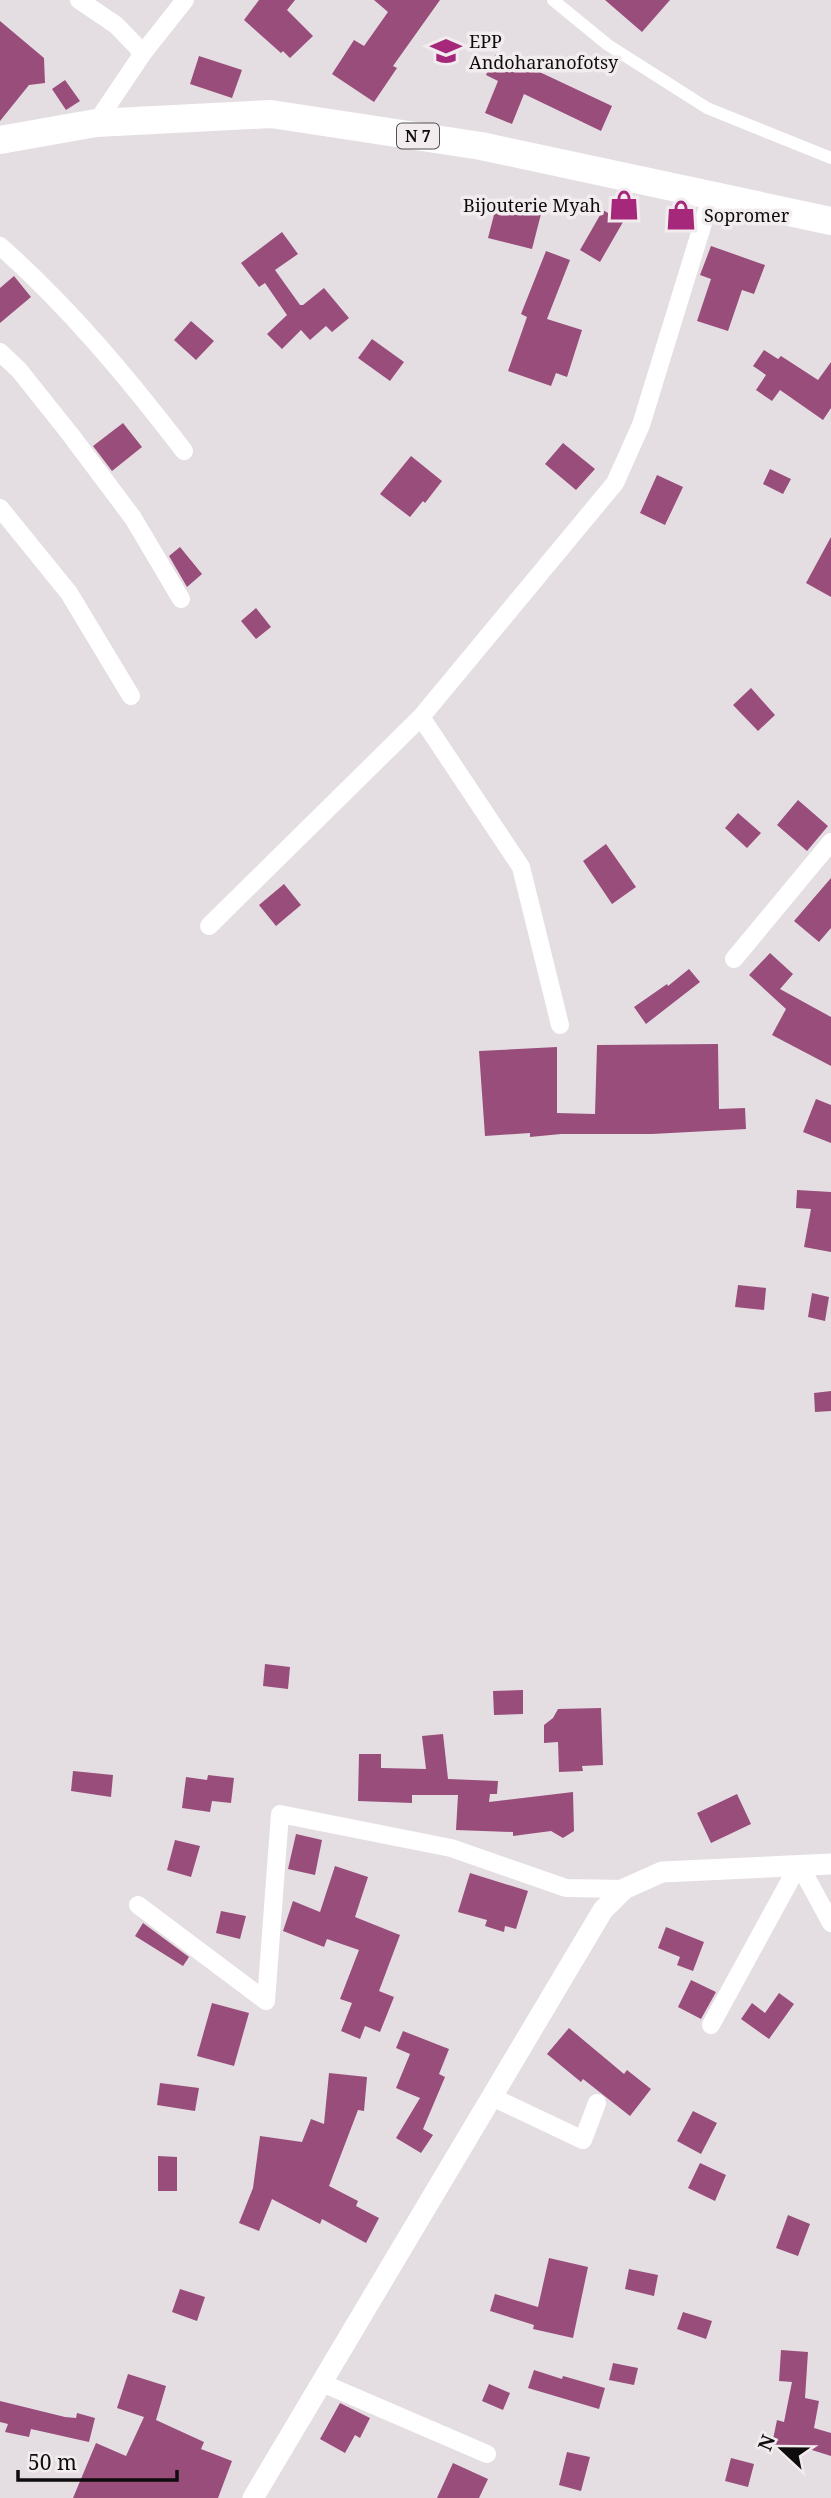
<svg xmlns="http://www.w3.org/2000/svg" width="831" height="2498" font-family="'Noto Serif',serif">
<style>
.building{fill:#994d7b}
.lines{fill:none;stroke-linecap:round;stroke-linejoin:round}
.pedestrian{stroke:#fff;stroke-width:12}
.minor{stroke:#fff;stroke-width:18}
.tertiary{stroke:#fff;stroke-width:21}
.primary{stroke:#fff;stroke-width:28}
.labels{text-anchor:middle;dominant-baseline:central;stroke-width:7;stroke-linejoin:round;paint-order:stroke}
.shield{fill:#f2ecef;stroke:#524f51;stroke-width:2}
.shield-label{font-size:16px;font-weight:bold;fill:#0e0c0d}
.poi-label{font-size:18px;fill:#0e0c0d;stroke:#f2ecef;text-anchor:start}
</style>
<rect width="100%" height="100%" fill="#e4dee2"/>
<path class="building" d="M259,0H295L287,10L313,36L290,58L283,51L281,53L244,20Z
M374,0H440L393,66L397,68L374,102L332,74L354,40L364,46L388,12Z
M605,0H670L642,32Z
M0,21L44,58L45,83L29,85L0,121Z
M497,52L612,106L601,131L524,94L512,124L485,113L498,81L486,75Z
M199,56L242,70L232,98L190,84Z
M65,80L80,101L66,110L52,89Z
M497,203L541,214L532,249L488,238Z
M603,210L623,222L600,262L580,250Z
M282,232L298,254L275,270L300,305H303L324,288L349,318L332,332L326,326L310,340L301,330L282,349L267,334L287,315L265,283L259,287L241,263Z
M711,246L765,265L754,294L742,290L728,331L697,321L711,279L700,275Z
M546,251L570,260L547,319L582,330L567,377L556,373L551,386L508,371L527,317L521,314Z
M14,276L31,297L0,323V288Z
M191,321L214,341L196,360L174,340Z
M372,339L404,362L390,381L358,358Z
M764,350L778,359L781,356L818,380L831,362V408L823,420L780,390L772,401L756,390L766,375L753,366Z
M123,423L142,447L112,471L93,446Z
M563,443L595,469L576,490L545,464Z
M411,456L442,481L425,503L423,501L410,517L380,494Z
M770,469L791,479L783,494L763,484Z
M657,475L683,487L665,525L640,513Z
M831,537V597L806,583Z
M180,547L202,574L187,587L169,556Z
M256,608L271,627L256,639L241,621Z
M751,688L775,715L758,731L733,705Z
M798,800L828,826L807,851L777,825Z
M738,813L761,833L747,848L725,828Z
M606,844L636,887L612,904L583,861Z
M831,878V928L819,942L794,921Z
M284,884L301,905L276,926L259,905Z
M770,953L793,974L780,989L831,1017V1066L772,1035L786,1009L749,975Z
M689,969L700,982L646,1024L634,1007L667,984L668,986Z
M718,1044L719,1109L745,1108L746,1129L652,1134H561L530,1137V1133L485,1136L479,1051L557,1047V1113L595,1114L597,1045Z
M816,1099L831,1105V1143L803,1132Z
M797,1190L831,1192V1252L804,1247L811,1209L796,1208Z
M738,1285L766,1288L764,1310L735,1307Z
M812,1293L829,1297L825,1321L808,1317Z
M831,1391V1411L815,1412L814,1393Z
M265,1664L290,1667L288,1689L263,1686Z
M523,1690V1714L494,1715L493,1691Z
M601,1708L603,1765L582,1766L583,1771L559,1772L558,1742L544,1743V1725L553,1718L558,1709Z
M443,1734L448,1779L498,1781L497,1794H490L489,1802L573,1792L574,1831L563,1838L551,1831L513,1836V1832L456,1830L458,1795H412V1803L358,1801L359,1754H381V1768L426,1769L422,1736Z
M73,1771L113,1775L111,1797L71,1791Z
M208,1775L234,1778L231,1803L212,1801L210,1812L182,1808L186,1777L207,1780Z
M737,1794L751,1824L711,1843L697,1813Z
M296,1834L322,1840L315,1875L288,1869Z
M175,1840L200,1846L191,1877L167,1870Z
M335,1866L368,1877L355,1917L400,1935L379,1991L394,1997L380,2032L365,2026L360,2039L341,2031L352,2003L340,1999L359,1950L327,1939L324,1947L283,1931L293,1901L320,1912Z
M470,1873L528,1891L516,1929L505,1926L504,1932L485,1926L487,1920L458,1912Z
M221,1911L246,1916L240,1939L216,1933Z
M143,1923L189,1957L183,1966L135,1936Z
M666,1927L704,1942L693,1971L677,1965L680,1957L658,1948Z
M691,1980L716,1992L701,2019L678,2007Z
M779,1993L794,2004L769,2039L741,2019L752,2003L765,2013Z
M212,2003L249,2013L234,2066L197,2056Z
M569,2028L624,2074L627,2070L651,2089L630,2116L583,2079L581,2082L547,2054Z
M403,2031L449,2049L439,2074L445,2077L423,2129L433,2135L421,2153L396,2138L420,2098L396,2088L410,2054L396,2048Z
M329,2073L367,2077L364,2111L358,2110L329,2186L358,2201L356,2206L379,2218L366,2243L322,2219L320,2224L272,2199L259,2231L239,2223L253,2188L260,2136L302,2142L311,2119L324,2124Z
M160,2083L199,2088L195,2111L157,2105Z
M693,2111L717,2123L701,2154L677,2141Z
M158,2156L177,2157V2191H158Z
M700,2163L726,2175L715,2201L688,2188Z
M788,2215L810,2224L798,2256L776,2248Z
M549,2258L588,2267L573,2338L533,2329L534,2325L490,2311L495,2294L538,2307Z
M629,2269L658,2275L654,2296L625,2289Z
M180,2289L205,2297L197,2321L172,2312Z
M683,2312L712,2321L706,2339L677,2329Z
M781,2350L808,2352L805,2398L819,2401L814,2428L831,2433V2456L796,2445L795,2449L772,2444L777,2420L784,2422L792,2382L779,2381Z
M613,2363L638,2368L634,2385L609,2380Z
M534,2370L562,2379L563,2376L605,2388L599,2409L528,2388Z
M128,2374L166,2386L156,2420L204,2442L201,2449L232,2461L218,2498H73L96,2443L126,2456L144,2417L117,2408Z
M489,2384L510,2393L503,2410L482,2401Z
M0,2401L65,2417L76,2418L77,2413L95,2418L89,2442L31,2429L29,2437L5,2432L8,2424L0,2422Z
M340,2403L370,2418L360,2438L355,2435L345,2453L320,2439Z
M567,2452L590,2457L581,2491L559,2485Z
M731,2458L754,2464L748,2487L725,2481Z
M453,2463L488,2479L479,2498H437Z"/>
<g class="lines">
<path class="pedestrian" d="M553,0L608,45L707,108L831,158"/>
<path class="minor" d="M79,0L116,25L143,53
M96,123L143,53L185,0
M0,246C69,307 128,378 184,451
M0,352L19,370L70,434L133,518L181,599
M0,508L69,593L131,696
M421,717L521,867L560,1025
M209,926L421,717L615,483L641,425L712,194
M734,959L831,842
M138,1905L266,2001L280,1814L451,1848L566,1888L624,1889
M711,2025L799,1864L831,1923
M492,2097L583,2140L597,2103
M322,2383L487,2454"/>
<path class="tertiary" d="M253,2498L603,1910L624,1889L662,1872L831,1864"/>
<path class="primary" d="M0,140L96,123L271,114L481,146L831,221"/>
</g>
<defs>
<g id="school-bare" transform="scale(2.415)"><path d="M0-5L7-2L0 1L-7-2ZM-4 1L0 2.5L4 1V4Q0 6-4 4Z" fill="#a5287b" stroke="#f2ecef" stroke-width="2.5" paint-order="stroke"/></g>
<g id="shop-bare" transform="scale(2.415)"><path d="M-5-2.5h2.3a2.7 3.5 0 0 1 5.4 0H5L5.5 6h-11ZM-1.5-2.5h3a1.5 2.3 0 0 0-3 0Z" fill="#a5287b" stroke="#f2ecef" stroke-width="2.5" paint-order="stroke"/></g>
</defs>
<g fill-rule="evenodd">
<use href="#school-bare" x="446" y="51"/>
<use href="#shop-bare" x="624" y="205"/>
<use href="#shop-bare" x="681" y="215"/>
</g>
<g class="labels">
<rect class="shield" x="397" y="123.5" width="42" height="25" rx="5"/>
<g class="shield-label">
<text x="418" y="136">N 7</text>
</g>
<g class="poi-label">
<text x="469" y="41">EPP<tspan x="469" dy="21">Andoharanofotsy</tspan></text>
<text x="601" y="205" text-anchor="end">Bijouterie Myah</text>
<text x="704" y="215">Sopromer</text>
</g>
</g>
<g transform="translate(782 2449) rotate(292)" stroke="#f2ecef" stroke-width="5" paint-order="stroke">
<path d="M0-5L12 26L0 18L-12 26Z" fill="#0e0c0d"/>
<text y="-10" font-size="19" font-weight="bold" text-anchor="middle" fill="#0e0c0d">N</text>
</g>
<path d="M18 2470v10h159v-10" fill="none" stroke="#0e0c0d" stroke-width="3.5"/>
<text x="28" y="2470" font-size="21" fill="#0e0c0d" stroke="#f2ecef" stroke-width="5" paint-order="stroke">50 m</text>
</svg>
